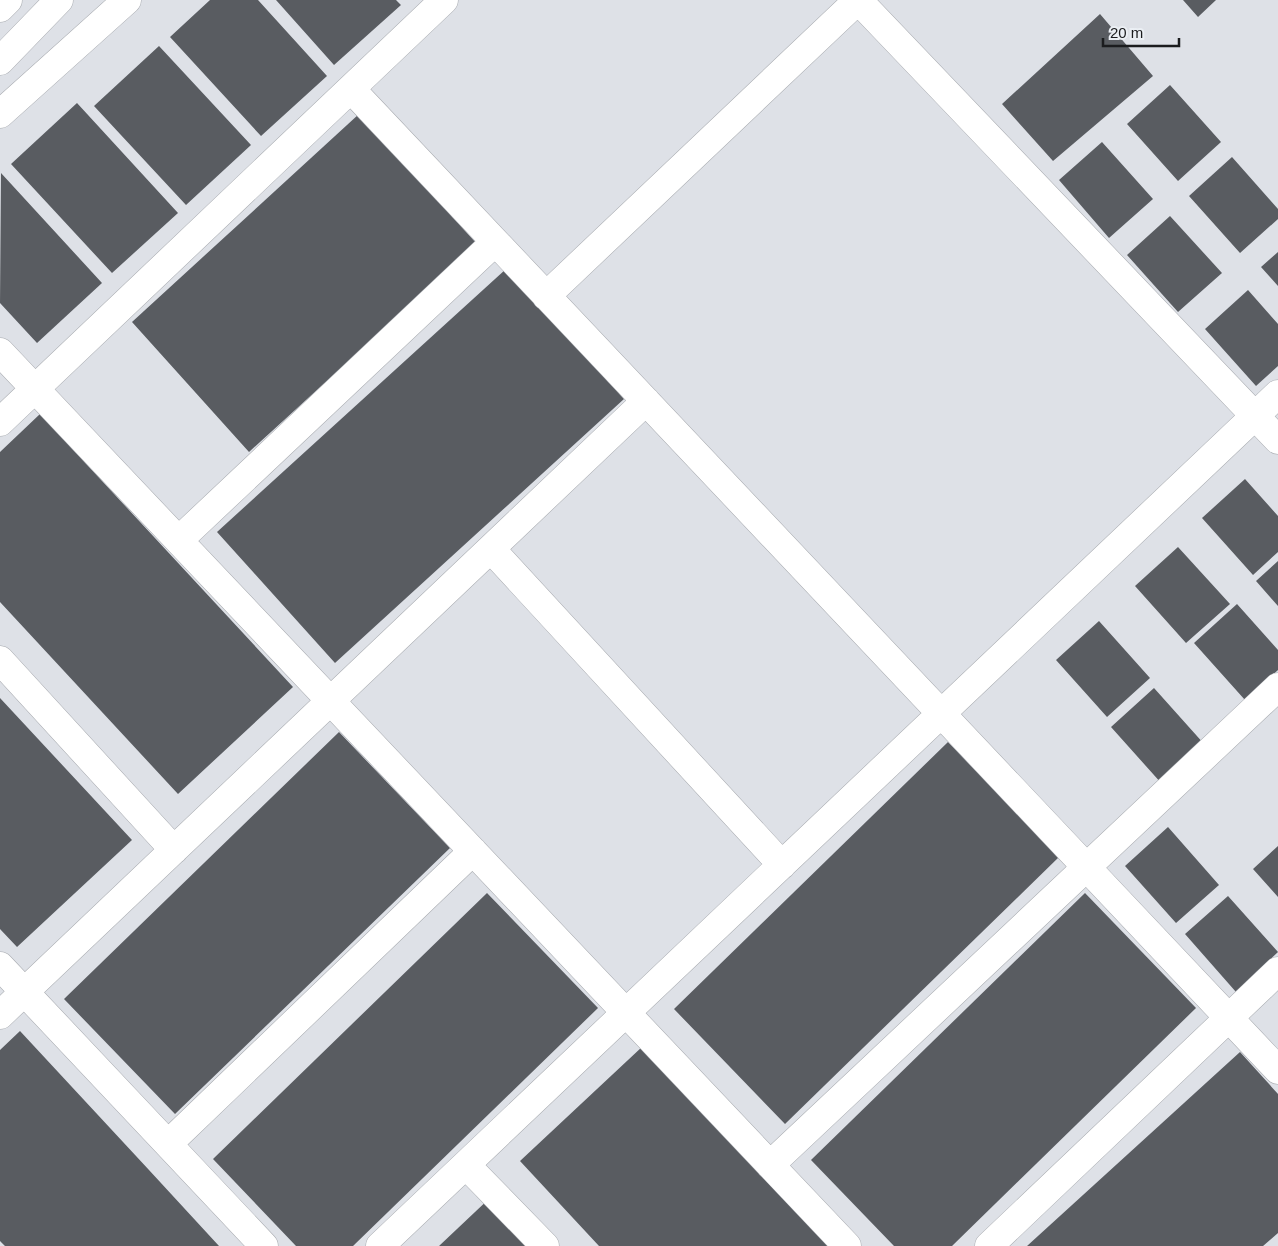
<svg xmlns="http://www.w3.org/2000/svg" width="1278" height="1246" font-family="Helvetica,sans-serif">
<style>
.building{fill:#595c61}
.lines{fill:none;stroke-linecap:round;stroke-linejoin:round}
.minor-casing{stroke:#a7aaaf;stroke-width:29}
.major-casing{stroke:#a7aaaf;stroke-width:29}
.highway-casing{stroke:#a7aaaf;stroke-width:29}
.minor{stroke:#fff;stroke-width:28}
.major{stroke:#fff;stroke-width:28}
.highway{stroke:#fff;stroke-width:28}
</style>
<rect width="100%" height="100%" fill="#dee1e7"/>
<path class="building" d="M210,0H258L327,76L261,136L170,37Z
M276,0H396L401,5L334,65Z
M1183,0H1216L1198,17Z
M1100,14L1153,76L1053,161L1002,104Z
M159,46L251,145L186,205L94,106Z
M1170,85L1221,142L1178,181L1127,124Z
M77,103L178,213L112,273L11,164Z
M359,114L477,244L249,452L132,322Z
M1102,142L1153,199L1109,238L1059,180Z
M1232,157L1278,209V219L1240,253L1189,196Z
M1,173L102,283L37,343L0,303Z
M1170,216L1222,273L1178,312L1127,255Z
M1278,252V286L1261,267Z
M506,269L624,399L335,663L217,532Z
M1248,290L1278,324V366L1256,386L1205,329Z
M40,414L293,687L178,794L0,602V452Z
M1245,479L1278,516V552L1253,575L1202,518Z
M1178,547L1230,604L1186,643L1135,586Z
M1278,561V606L1256,581Z
M1237,604L1278,650V670L1245,700L1194,643Z
M1099,621L1150,678L1107,717L1056,660Z
M1154,688L1205,745L1162,784L1111,727Z
M0,698L132,840L17,947L0,929Z
M339,732L450,848L175,1114L64,999Z
M948,742L1059,857L785,1124L674,1009Z
M1168,827L1219,885L1176,923L1125,866Z
M1278,846V897L1253,869Z
M487,893L598,1008L353,1246H296L213,1159Z
M1085,893L1196,1008L952,1246H894L811,1160Z
M1228,896L1278,952L1236,992L1185,934Z
M20,1031L149,1170L219,1246H5L0,1241V1050Z
M643,1046L830,1246H599L520,1161Z
M1240,1052L1278,1094V1233L1263,1246H1027Z
M493,1195L539,1246H439Z"/>
<g class="lines">
<g class="minor-casing">
<path id="minor" d="M858,0L1278,440
M351,89L1278,1070
M546,296L858,0
M0,352L847,1246
M0,422L444,0
M179,540L495,242
M491,549L782,865
M0,660L174,850
M0,966L264,1246
M0,1015L646,401
M168,1144L473,851
M466,1165L545,1246
M770,1165L1278,687
M380,1246L1278,394
M989,1246L1278,971"/>
</g>
<g class="major-casing">
<path id="major" d="M0,61L59,0
M0,114L127,0"/>
</g>
<g class="highway-casing">
<path id="highway" d="M0,8L8,0"/>
</g>
<use href="#minor" class="minor"/>
<use href="#major" class="major"/>
<use href="#highway" class="highway"/>
</g>
<path d="M1103 38v8h76v-8" fill="none" stroke="#1b1c1e" stroke-width="2.5"/>
<text x="1110" y="38" font-size="15" fill="#1b1c1e" stroke="#ebeff4" stroke-width="4" paint-order="stroke">20 m</text>
</svg>
